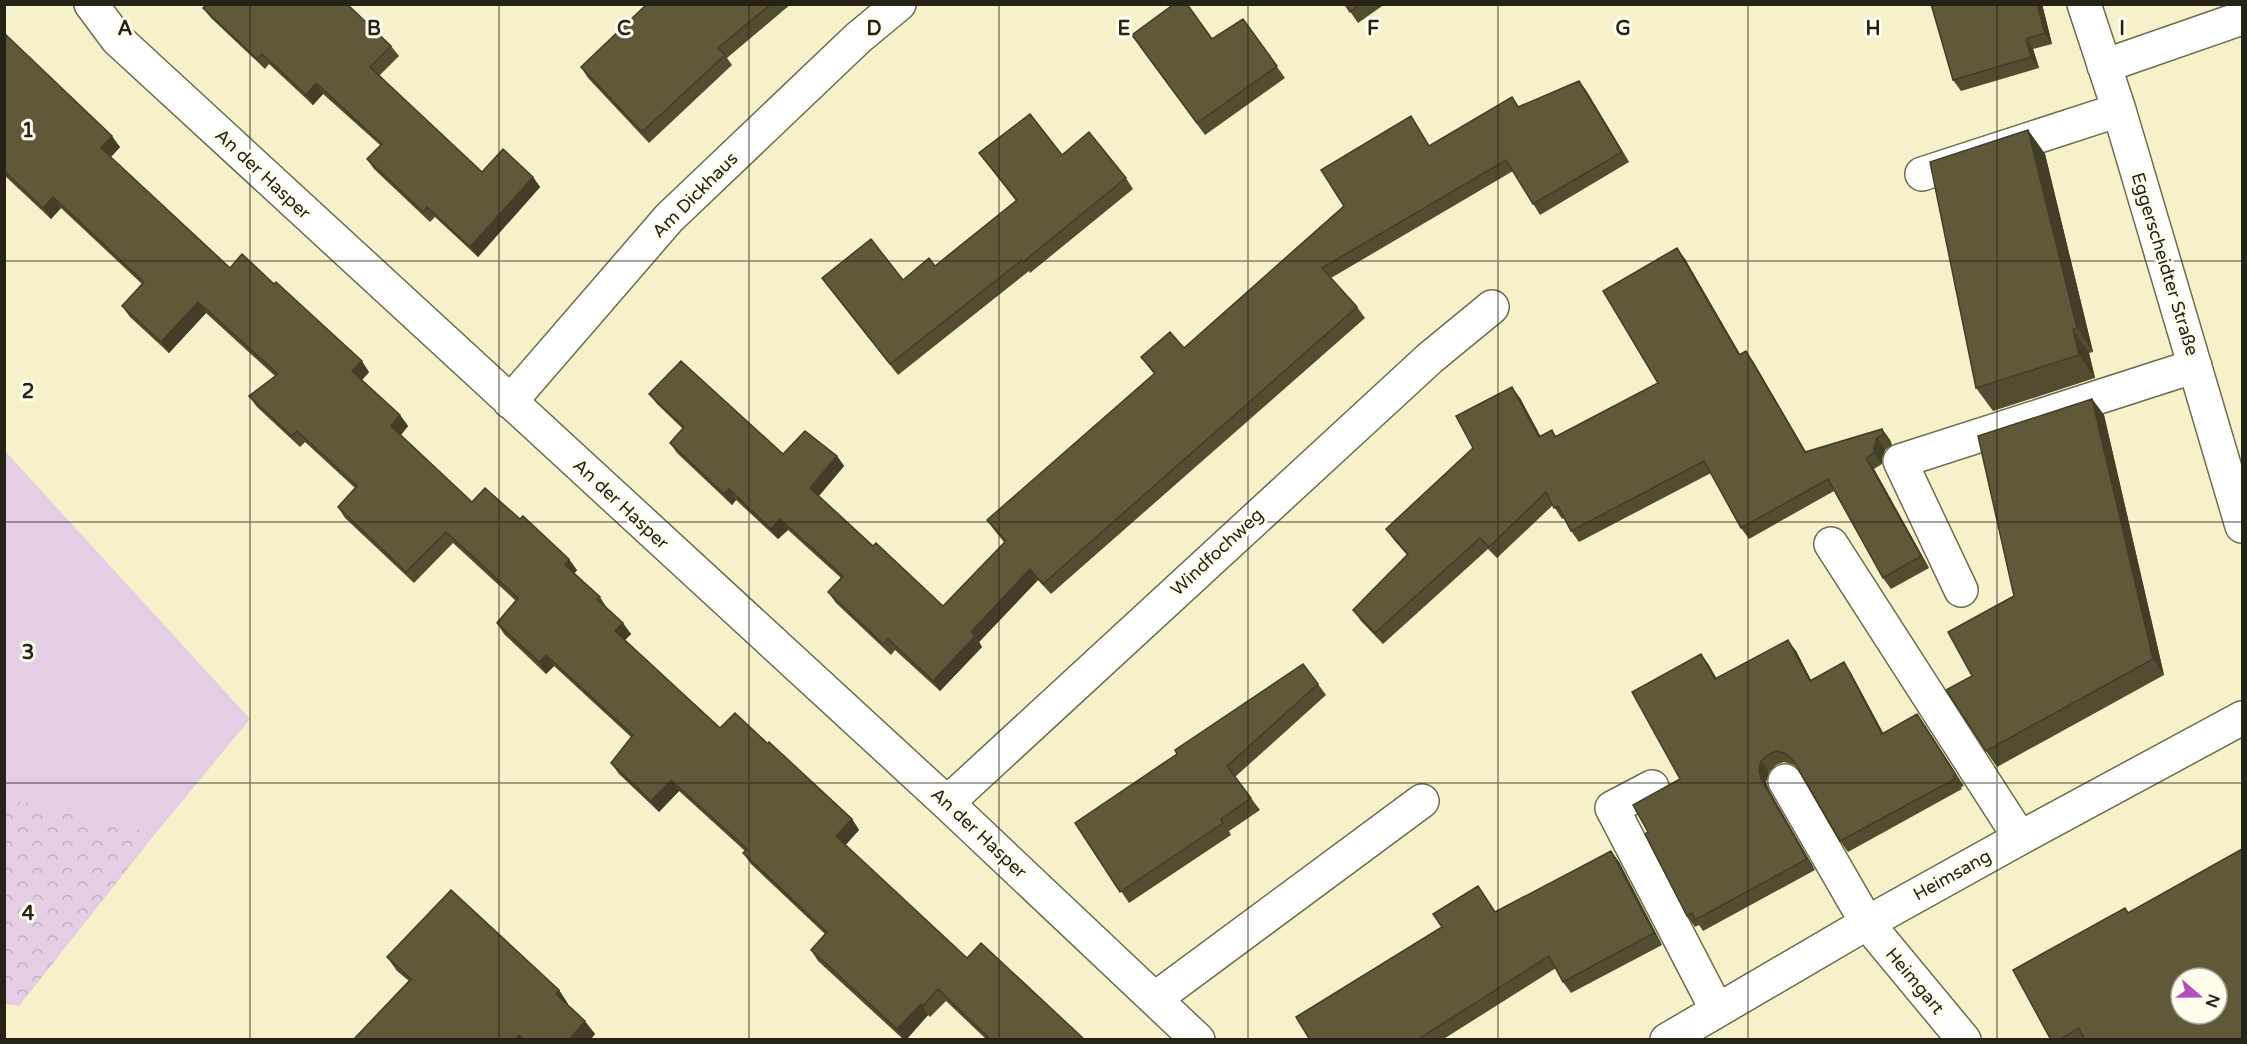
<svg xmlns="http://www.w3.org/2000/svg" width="2247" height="1044" font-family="'Varela Round',sans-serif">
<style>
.green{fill:#e3cee4}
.forest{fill:url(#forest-crowns)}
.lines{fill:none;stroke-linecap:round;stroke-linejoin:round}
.minor-casing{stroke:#706b4a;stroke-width:36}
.minor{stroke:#fff;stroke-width:33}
.wall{fill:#514d31}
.shaded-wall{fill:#423e28}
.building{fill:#5e5939;stroke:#423e28;stroke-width:1.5;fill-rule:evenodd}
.grid{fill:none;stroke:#252315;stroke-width:1.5;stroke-opacity:0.55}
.labels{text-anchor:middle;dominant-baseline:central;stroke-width:6;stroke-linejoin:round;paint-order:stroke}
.street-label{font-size:18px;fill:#252315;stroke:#fffdee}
.grid-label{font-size:20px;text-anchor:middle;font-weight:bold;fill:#252315;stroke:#fffdee;stroke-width:6;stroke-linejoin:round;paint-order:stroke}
</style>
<defs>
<pattern id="forest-crowns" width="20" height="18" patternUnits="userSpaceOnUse" patternTransform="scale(1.5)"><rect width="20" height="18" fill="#e3cee4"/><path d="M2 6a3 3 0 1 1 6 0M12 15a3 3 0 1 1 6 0" fill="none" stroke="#c3b1c3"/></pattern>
</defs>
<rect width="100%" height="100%" fill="#f5f1cb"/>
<path class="green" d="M5,451L250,719L155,834L5,798Z"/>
<path class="forest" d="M5,798L155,834L19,1006L5,1003Z"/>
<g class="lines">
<g class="minor-casing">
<path id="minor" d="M91,4L117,39L947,803L1198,1040
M2084,4L2119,110L2242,526
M2104,66L2242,18
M1922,174L2119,110
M510,402L669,218L858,38L899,4
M1831,544L2020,838
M1961,590L1900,461L2195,366
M1785,781L1867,923L1964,1040
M1652,787L1612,808L1717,1010
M947,803L1430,358L1492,307
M1156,998L1422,801
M1667,1040L1867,923L2020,838L2242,718"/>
</g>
<use href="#minor" class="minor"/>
</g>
<path class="wall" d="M647,4H791L727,58L732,65L649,143L588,78L581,67Z
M1345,4H1385L1358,23Z
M1931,4H2042L2052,44L2033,49L2039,68L1961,91L1953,80Z
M203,8L391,46L399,56L379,76L482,172L533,177L540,187L478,257L435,217L430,222L374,169L367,159L380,145L323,94L313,105L269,64L265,69L211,18Z
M1243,19L1285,78L1205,135L1140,47L1212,39Z
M4,33L120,147L111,157L230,268L369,372L362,380L400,415L408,426L401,435L472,502L577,570L574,574L600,597L607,608L631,634L625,640L720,728L768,744L852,819L859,830L845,845L967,958L1085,1040H987L946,1001L930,1017L928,1015L906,1040H904L818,961L811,950L825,934L751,864L743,853L745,851L679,791L659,812L619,774L611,763L631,737L554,666L546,674L504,634L497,623L516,601L453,543L414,583L345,518L338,507L355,488L305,442L300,447L257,407L249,396L275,376L206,313L169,353L130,317L122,306L142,284L61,208L51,219L4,175Z
M1579,81L1587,92L1629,162L1540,215L1513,171L1331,278L1357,307L1365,318L1051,594L1038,580L979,642L982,647L940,691L895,650L891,655L836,603L828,592L841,578L788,530L778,539L736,500L732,505L677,453L670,443L683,429L657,404L649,394L783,454L837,456L844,466L819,496L873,546L943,606L1004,542L995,531L987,520L1154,374L1141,357L1184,348L1344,206L1418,127L1429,146L1512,97L1519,107Z
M2028,130L2045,154L2093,352L2089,353L2095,378L1993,411L1976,388Z
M979,153L1062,155L1126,178L1133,189L1030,273L1029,271L898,375L822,278L903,280L935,266L1016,201Z
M1677,248L1685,259L1740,355L1754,363L1806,452L1882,429L1890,440L1892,445L1885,450L1882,458V464L1874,469L1929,568L1891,589L1883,578L1834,491L1749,539L1741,528L1711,473L1579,542L1571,531L1564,518L1562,519L1553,505L1497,558L1488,549L1383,644L1361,621L1353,610L1407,555L1394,540L1386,529L1473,448L1520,398L1540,436L1552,430L1556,436L1658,383Z
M2092,399L2104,415L2164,675L1997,767L1986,751L1972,676L2014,596Z
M1796,651L1811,680L1844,662L1851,673L1883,733L1925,725L1964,786L1961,787L1962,789L1848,852L1840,841L1798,768L1794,765L1784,762L1776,765L1769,772L1766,782L1769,790L1815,870L1703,931L1699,925L1695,927L1687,916L1648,832L1680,779L1701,654L1716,678Z
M1318,684L1326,695L1235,777L1260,810L1229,831L1231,835L1129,903L1075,823Z
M1611,851L1619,862L1662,945L1571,993L1563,982L1556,968L1442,1040H1310L1442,927L1478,886L1495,912Z
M2125,908L2085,1038L2082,1040H2051Z
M387,957L559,990L568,1004H567L595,1034L590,1040H353L409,981L397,971Z"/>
<path class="shaded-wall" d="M2037,4H2042L2052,44L2045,33Z
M2026,39L2033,49L2039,68L2031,57Z
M1579,81L1587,92L1629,162L1622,152Z
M316,83L323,94L313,105L306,95Z
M2028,130L2045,154L2093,352L2077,328Z
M112,136L120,147L109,159L101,148Z
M533,177L540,187L478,257L470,247Z
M53,197L61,208L51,219L43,208Z
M1677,248L1685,259L1747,366L1739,355Z
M198,302L206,313L169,353L161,342Z
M2073,329L2089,353L2095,378L2079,355Z
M1746,351L1754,363L1813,464L1805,452Z
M362,361L369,372L360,382L352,371Z
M1512,387L1520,398L1547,448L1539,437Z
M2092,399L2104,415L2164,675L2153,659Z
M400,415L408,426L399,437L391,426Z
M1882,429L1890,440L1892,445L1884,434Z
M1877,438L1885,450L1882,458V464L1874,453V447Z
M837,456L844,466L817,498L810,488Z
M1866,458L1874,469L1929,568L1921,556Z
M729,489L736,500L732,505L724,494Z
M780,519L788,530L778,539L771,529Z
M569,559L577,570L572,576L565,565Z
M1030,569L1038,580L979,642L982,647L940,691L933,681L971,632Z
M623,623L631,634L623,642L615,631Z
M1788,640L1796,651L1817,692L1810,681Z
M1701,654L1709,665L1723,690L1715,679Z
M546,655L554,666L546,674L539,662Z
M1844,662L1851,673L1889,744L1882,734Z
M1761,761L1769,772L1766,782L1769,790L1815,870L1807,859L1761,779L1759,771Z
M671,780L679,791L659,812L651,801Z
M852,819L859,830L843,848L836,836Z
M1611,851L1619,862L1662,945L1654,933Z
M559,990L568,1004L565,1007L556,994Z
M921,1004L928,1015L906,1040H905L897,1029Z
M585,1021L595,1034L590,1040H569Z
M519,1035L522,1040H515Z"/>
<path class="building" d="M207,4H347L391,46L370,67L482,172L503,149L533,177L470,247L427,207L423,212L367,159L382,144L316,83L306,95L262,54L257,59L203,8Z
M647,4H771L718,48L725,55L642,132L581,67Z
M1174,4H1187L1212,39L1243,19L1277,66L1197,123L1132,35Z
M1345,4H1361L1350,12Z
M1931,4H2037L2045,33L2026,39L2031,57L1953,80Z
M4,33L112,136L101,148L230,268L242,254L274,284L276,282L362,361L352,371L400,415L391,426L472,502L485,488L520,519L523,516L569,559L565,565L600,597L597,599L623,623L615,631L720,728L735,713L768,744L769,742L852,819L836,836L967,958L981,943L1085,1040H991L938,989L923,1006L921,1004L897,1029L811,950L827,932L743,853L747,849L671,780L651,801L611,763L633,735L546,655L539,662L497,623L518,598L446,532L406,572L338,507L357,486L297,431L292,436L249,396L278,374L198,302L161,342L122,306L144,282L53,197L43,208L4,171Z
M1579,81L1622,152L1533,204L1506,160L1322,268L1357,307L1043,584L1030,569L971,632L975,636L933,681L888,639L883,644L828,592L843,576L780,519L771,529L729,489L724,494L670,443L684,427L649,394L681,361L783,454L805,431L837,456L810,488L873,546L876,543L943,606L1006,541L987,520L1155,373L1141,357L1170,332L1184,348L1344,206L1321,170L1411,116L1429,146L1512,97L1518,107Z
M1030,114L1062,155L1089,132L1126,178L1023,262L1022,260L890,364L822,278L871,239L903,280L929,258L935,266L1017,200L979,153Z
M2028,130L2077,328L2073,329L2079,355L1976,388L1930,162Z
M1677,248L1739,355L1746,351L1805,452L1882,429L1884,434L1877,438L1874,447V453L1866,458L1921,556L1883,578L1828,479L1741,528L1704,461L1571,531L1558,506L1554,508L1546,492L1489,547L1480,538L1375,633L1353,610L1408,554L1386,529L1473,448L1456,416L1512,387L1539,437L1552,430L1555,437L1658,383L1603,291Z
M2092,399L2153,659L1986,751L1946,690L1972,676L1948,632L2014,596L1978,436Z
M1788,640L1810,681L1844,662L1882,734L1917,714L1956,775L1953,776L1955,779L1840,841L1793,760L1786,754L1777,751L1769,754L1761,761L1759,771L1761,779L1807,859L1695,920L1692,913L1687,916L1645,834L1648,832L1633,805L1680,779L1632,692L1701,654L1715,679Z
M1303,664L1318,684L1227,766L1251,798L1221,819L1223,823L1120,892L1075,823L1177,754L1175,750Z
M2242,849V1040H2085L2079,1028L2059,1040H2051L2013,970L2125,908L2128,913ZM2181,978H2217V1014H2181Z
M1611,851L1654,933L1563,982L1549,956L1417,1040H1310L1296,1017L1442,927L1433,914L1478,886L1495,912Z
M451,890L559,990L556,994L585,1021L569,1040H524L519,1035L515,1040H353L411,979L387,957Z"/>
<path class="grid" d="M250,4V1040M499,4V1040M749,4V1040M999,4V1040M1248,4V1040M1498,4V1040M1748,4V1040M1997,4V1040M4,261H2242M4,522H2242M4,783H2242"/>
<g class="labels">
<g class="street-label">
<text transform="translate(263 174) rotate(43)">An der Hasper</text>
<text transform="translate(695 195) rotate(-45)">Am Dickhaus</text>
<text transform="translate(2165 264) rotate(73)">Eggerscheidter Straße</text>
<text transform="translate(621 504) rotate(43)">An der Hasper</text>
<text transform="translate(1217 552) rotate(-43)">Windfochweg</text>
<text transform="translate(979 833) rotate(43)">An der Hasper</text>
<text transform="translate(1952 875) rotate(-29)">Heimsang</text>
<text transform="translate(1915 981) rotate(50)">Heimgart</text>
</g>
</g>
<g class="grid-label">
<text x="125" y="35">A</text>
<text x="374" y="35">B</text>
<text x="624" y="35">C</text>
<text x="874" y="35">D</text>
<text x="1124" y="35">E</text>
<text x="1373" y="35">F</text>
<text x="1623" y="35">G</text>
<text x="1873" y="35">H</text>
<text x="2122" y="35">I</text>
<text x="28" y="137">1</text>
<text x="28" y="398">2</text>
<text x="28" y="659">3</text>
<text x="28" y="920">4</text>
</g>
<rect width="2247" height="1044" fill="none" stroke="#252315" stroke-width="12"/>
<g transform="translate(2199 996) rotate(110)"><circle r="28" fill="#fffdee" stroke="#a8a697" stroke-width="1.5"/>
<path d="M0-4.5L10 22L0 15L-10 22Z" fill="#b151b9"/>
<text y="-9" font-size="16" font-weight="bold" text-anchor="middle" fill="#252315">N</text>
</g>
</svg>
